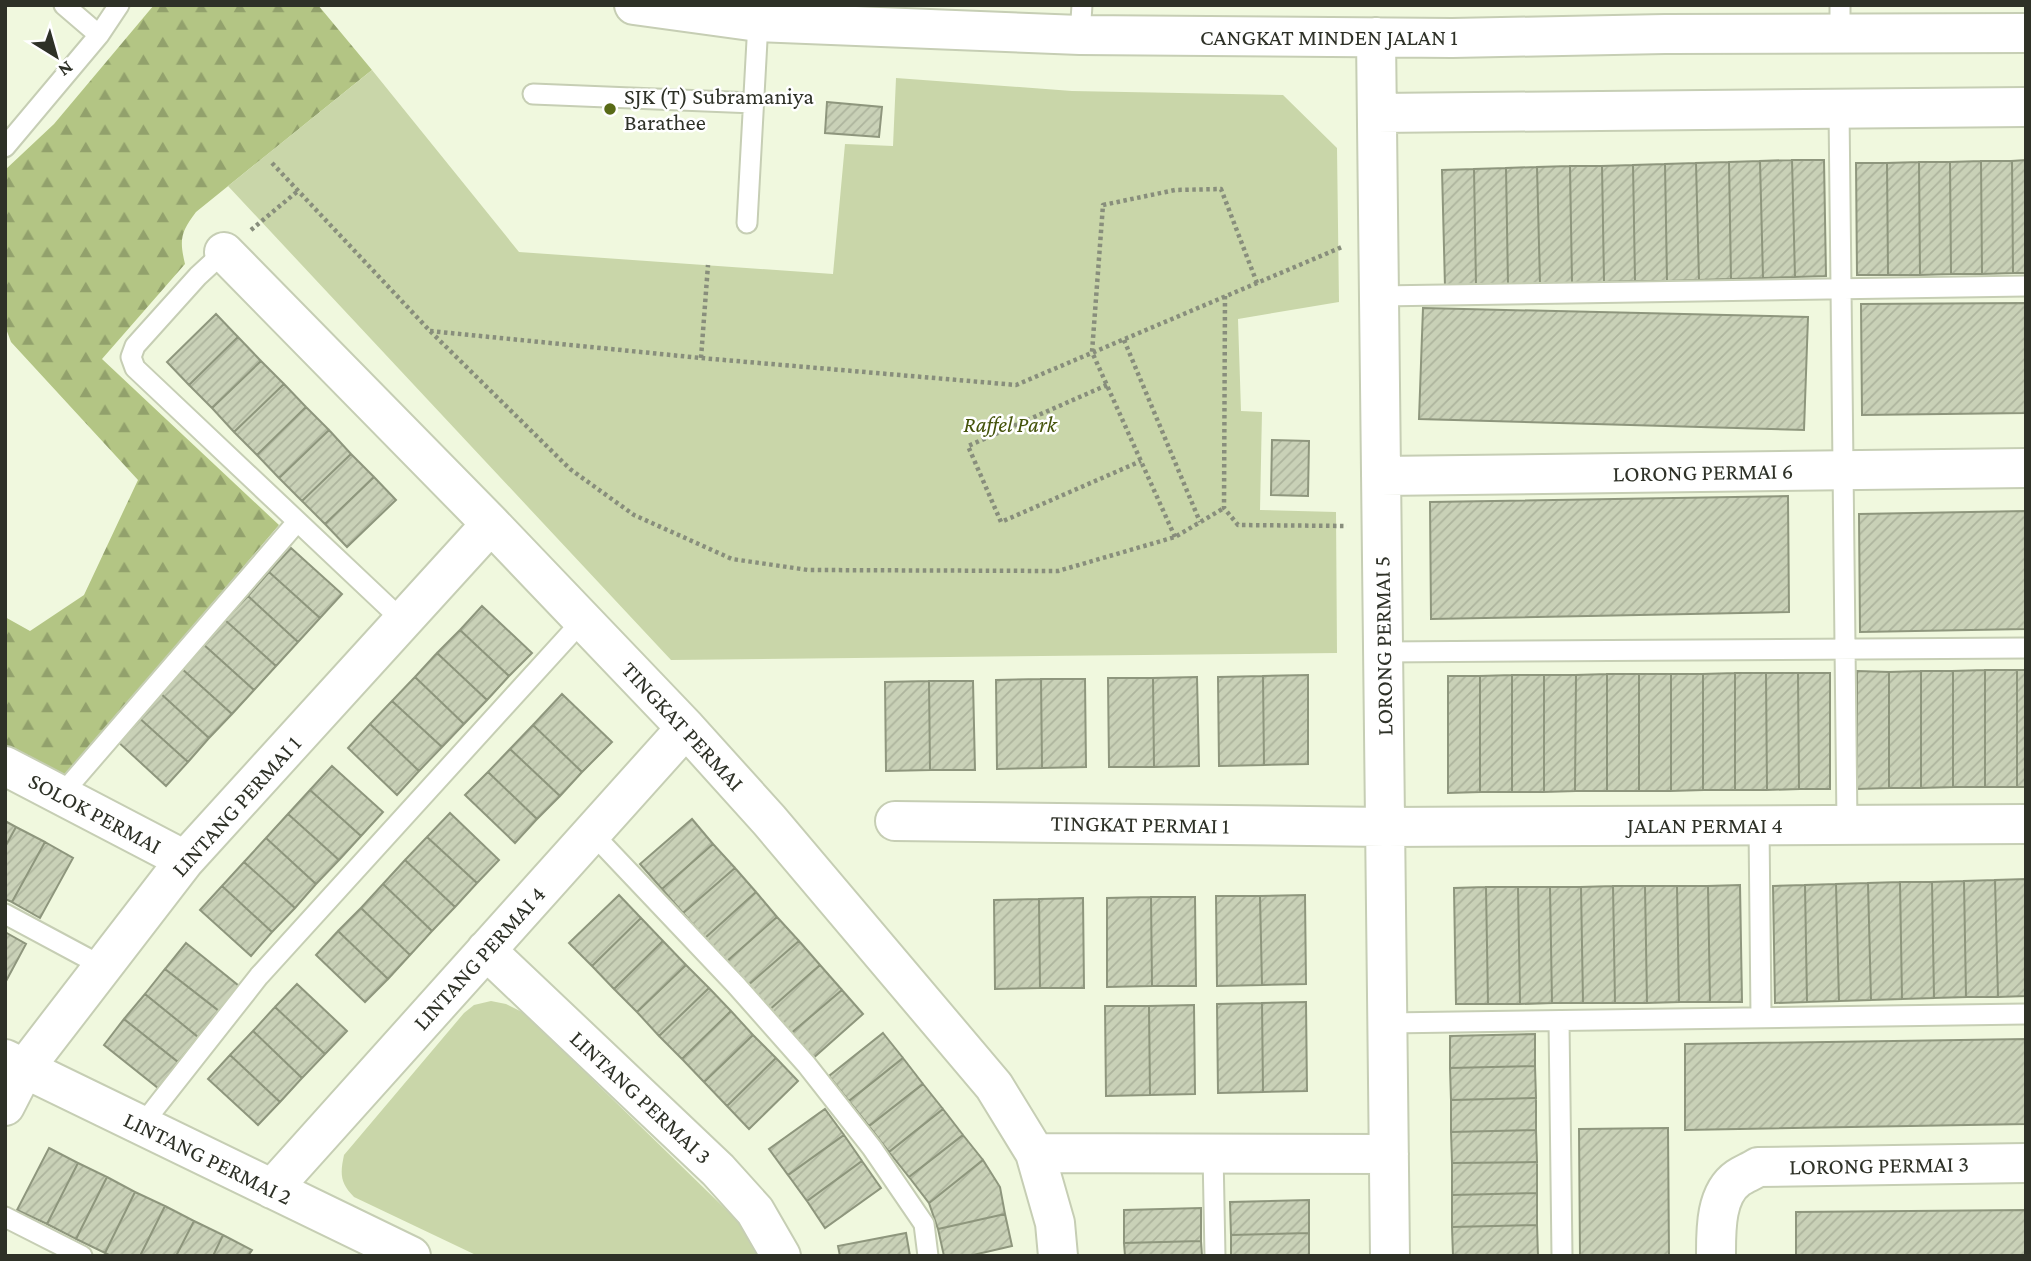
<svg xmlns="http://www.w3.org/2000/svg" width="2031" height="1261" font-family="'Crimson Pro',serif">
<style>
.forest{fill:url(#forest-firs)}
.park{fill:#c9d6a9}
.building{fill:url(#building-hatch);stroke:#8e967d;stroke-width:2}
.lines{fill:none;stroke-linecap:round;stroke-linejoin:round}
.lane-casing{stroke:#c6ceb4;stroke-width:23}
.street-casing{stroke:#c6ceb4;stroke-width:42}
.path{stroke:#888e7c;stroke-width:4.5;stroke-dasharray:3.5 3.5;stroke-linecap:butt}
.lane{stroke:#fff;stroke-width:19}
.street{stroke:#fff;stroke-width:38}
.poi-dot{fill:#586a16;stroke:#fff;stroke-width:2.5}
.labels{text-anchor:middle;dominant-baseline:central;stroke-width:5;stroke-linejoin:round;paint-order:stroke}
.street-label{font-size:23px;fill:#2e3127;stroke:#fff}
.poi-label{font-size:23px;fill:#2e3127;stroke:#fff;text-anchor:start}
.park-label{font-size:23px;font-style:italic;fill:#44530a;stroke:#fff}
</style>
<defs>
<pattern id="forest-firs" width="22" height="20" patternUnits="userSpaceOnUse" patternTransform="scale(1.75)"><rect width="22" height="20" fill="#b3c584"/><path d="M5 1l3.5 6h-7zM16 11l3.5 6h-7z" fill="#92a16c"/></pattern>
<pattern id="building-hatch" width="6" height="6" patternUnits="userSpaceOnUse" patternTransform="scale(1.75)"><rect width="6" height="6" fill="#c9d1b7"/><path d="M-1 1l2-2M0 6l6-6M5 7l2-2" fill="none" stroke="#adb49d"/></pattern>
</defs>
<rect width="100%" height="100%" fill="#f0f8de"/>
<path class="forest" d="M154,5H318L372,70L196,212C181,232 179,239 185,264L102,359L279,525L61,780L5,750V617L30,631L84,595L138,480L11,342L5,326V170L54,124Z"/>
<path class="park" d="M372,70L519,252L833,274L845,144L893,146L896,78L1072,91L1283,95L1337,148L1339,302L1238,319L1241,411L1262,412L1260,510L1336,512L1337,653L671,660L228,186Z
M491,1001L506,1004L524,1013L744,1227L764,1256H478L354,1197C340,1183 340,1174 344,1155L464,1013L474,1005Z"/>
<path class="building" d="M827,102L882,107L879,137L825,133Z
M1792,160H1824L1826,276L1795,277Z
M1792,160L1795,277L1763,278L1760,161Z
M2026,160V273H2013L2012,161Z
M1760,161L1763,278L1731,279L1729,162Z
M1981,161H2012L2013,273L1982,274Z
M1981,161L1982,274H1951L1950,162Z
M1729,162L1731,279L1699,280L1696,163Z
M1919,162H1950L1951,274L1920,275Z
M1919,162L1920,275H1888L1887,163Z
M1696,163L1699,280L1667,281L1665,164Z
M1856,163H1887L1888,275H1857Z
M1665,164L1667,281H1635L1633,165Z
M1633,165L1635,281L1604,282L1602,166Z
M1570,166H1602L1604,282L1572,283Z
M1570,166L1572,283L1540,284L1537,167Z
M1537,167L1540,284L1508,285L1506,168Z
M1506,168L1508,285L1476,286L1474,169Z
M1474,169L1476,286L1445,287L1442,170Z
M2026,303V413L1862,415L1861,304Z
M1423,308L1808,317L1804,430L1419,419Z
M216,314L238,337L189,385L167,362Z
M238,337L261,361L212,408L189,385Z
M261,361L284,384L234,432L212,408Z
M284,384L306,407L257,455L234,432Z
M306,407L329,430L279,478L257,455Z
M329,430L351,454L302,501L279,478Z
M1272,440L1309,441L1308,496L1271,495Z
M351,454L374,477L325,524L302,501Z
M374,477L396,500L347,547L325,524Z
M1788,496L1789,612L1431,619L1430,502Z
M2026,511V629L1860,632L1859,514Z
M291,548L342,594L320,618L269,572Z
M269,572L320,618L298,642L248,596Z
M248,596L298,642L276,666L225,620Z
M482,606L532,653L509,676L460,630Z
M225,620L276,666L254,690L203,644Z
M460,630L509,676L487,700L437,653Z
M203,644L254,690L232,714L181,668Z
M437,653L487,700L464,724L415,677Z
M181,668L232,714L209,738L159,692Z
M1985,670H2017V787H1985Z
M1985,670V787H1953V671Z
M2017,670H2026V787H2017Z
M1857,671L1889,672V788L1857,789Z
M1921,671H1953V787L1921,788Z
M1921,671V788H1889V672Z
M1735,673H1766L1767,790H1735Z
M1735,673V790H1703V674Z
M1766,673H1798L1799,789L1767,790Z
M1798,673H1830V789H1799Z
M1607,674H1639V791H1607Z
M1607,674V791H1575L1576,675Z
M1639,674H1671V791H1639Z
M1671,674H1703V790L1671,791Z
M1308,675V764L1264,765L1263,676Z
M1512,675H1544V792H1512Z
M1512,675V792H1480V676Z
M1544,675H1576L1575,791L1544,792Z
M1263,676L1264,765L1219,766L1218,677Z
M1448,676H1480V792L1448,793Z
M415,677L464,724L442,747L392,701Z
M1197,677L1199,766L1154,767L1153,678Z
M1108,678H1153L1154,767H1109Z
M1041,679L1042,768L997,769L996,680Z
M1041,679H1085L1086,767L1042,768Z
M929,681H973L975,770H930Z
M929,681L930,770L886,771L885,682Z
M159,692L209,738L188,762L137,716Z
M562,694L612,742L582,772L533,725Z
M392,701L442,747L419,771L370,724Z
M137,716L188,762L166,786L116,740Z
M370,724L419,771L397,795L348,748Z
M533,725L582,772L560,796L510,749Z
M510,749L560,796L537,819L488,772Z
M332,766L383,812L361,836L310,790Z
M488,772L537,819L515,843L465,795Z
M310,790L361,836L339,860L288,814Z
M450,813L499,860L477,883L427,837Z
M288,814L339,860L316,884L266,838Z
M692,819L713,844L662,889L640,864Z
M5,821L16,827L5,847Z
M16,827L45,842L12,902L5,899V847Z
M427,837L477,883L455,907L405,860Z
M266,838L316,884L295,908L244,862Z
M45,842L73,858L40,918L12,902Z
M713,844L735,868L683,913L662,889Z
M405,860L455,907L432,931L383,884Z
M244,862L295,908L272,932L222,886Z
M735,868L756,892L705,938L683,913Z
M2026,879V996L1998,997L1995,880Z
M1995,880L1998,997H1966L1964,881Z
M1964,881L1966,997L1934,998L1932,882Z
M1900,882H1932L1934,998L1902,999Z
M1900,882L1902,999L1871,1000L1868,883Z
M1868,883L1871,1000L1839,1001L1836,884Z
M383,884L432,931L410,955L361,908Z
M1836,884L1839,1001L1807,1002L1805,885Z
M1740,885L1742,1002H1710L1708,886Z
M1805,885L1807,1002L1775,1003L1773,886Z
M222,886L272,932L251,956L200,910Z
M1613,886H1645L1647,1003H1615Z
M1613,886L1615,1003H1583L1581,887Z
M1645,886H1677L1679,1002L1647,1003Z
M1677,886H1708L1710,1002H1679Z
M1486,887H1518L1520,1004H1488Z
M1486,887L1488,1004H1456L1454,888Z
M1518,887H1550L1552,1003L1520,1004Z
M1550,887H1581L1583,1003H1552Z
M756,892L777,917L726,962L705,938Z
M619,895L641,918L592,966L569,943Z
M1305,895L1306,984L1262,985L1260,896Z
M1216,896H1260L1262,985L1217,986Z
M1151,897L1152,986L1107,987V898Z
M1151,897H1195L1196,986H1152Z
M1083,898L1084,988H1040L1039,899Z
M1039,899L1040,988L995,989L994,900Z
M361,908L410,955L388,979L338,931Z
M777,917L799,941L747,986L726,962Z
M641,918L663,941L614,989L592,966Z
M338,931L388,979L365,1002L316,955Z
M5,932L26,944L5,983Z
M663,941L686,965L637,1012L614,989Z
M799,941L820,965L768,1011L747,986Z
M186,943L239,986L219,1011L165,969Z
M686,965L709,988L659,1036L637,1012Z
M820,965L842,990L789,1035L768,1011Z
M165,969L219,1011L198,1037L145,994Z
M297,984L347,1031L325,1054L275,1007Z
M709,988L731,1011L682,1059L659,1036Z
M842,990L863,1014L811,1060L789,1035Z
M145,994L198,1037L178,1062L124,1019Z
M1306,1002L1307,1091L1263,1092L1262,1003Z
M1262,1003L1263,1092L1218,1093L1217,1004Z
M1194,1005L1195,1094L1150,1095L1149,1006Z
M1105,1006H1149L1150,1095L1106,1096Z
M275,1007L325,1054L302,1078L253,1031Z
M731,1011L753,1035L704,1082L682,1059Z
M124,1019L178,1062L158,1088L104,1045Z
M253,1031L302,1078L280,1102L230,1055Z
M883,1033L903,1058L849,1101L829,1076Z
M1535,1034V1066L1450,1068V1036Z
M753,1035L776,1058L727,1106L704,1082Z
M2026,1039V1124L1685,1130V1044Z
M230,1055L280,1102L258,1125L208,1079Z
M776,1058L798,1081L749,1129L727,1106Z
M903,1058L923,1084L869,1126L849,1101Z
M1535,1066L1536,1098L1451,1100L1450,1068Z
M923,1084L943,1109L889,1152L869,1126Z
M1536,1098V1130L1451,1132V1100Z
M825,1109L844,1135L788,1175L769,1149Z
M943,1109L963,1135L909,1177L889,1152Z
M1668,1128L1669,1256H1580L1579,1129Z
M1536,1130L1537,1162L1452,1163L1451,1132Z
M844,1135L862,1161L807,1201L788,1175Z
M963,1135L983,1160L929,1203L909,1177Z
M49,1148L78,1163L47,1224L17,1210Z
M983,1160L1000,1187L1005,1214L938,1229L929,1203Z
M862,1161L881,1188L825,1228L807,1201Z
M1537,1162V1193L1452,1195V1163Z
M78,1163L107,1177L76,1239L47,1224Z
M107,1177L135,1192L105,1253L76,1239Z
M135,1192L165,1206L140,1256H111L105,1253Z
M1537,1193V1225L1452,1227V1195Z
M1309,1200V1233L1231,1235L1230,1202Z
M165,1206L194,1221L176,1256H140Z
M1201,1208V1241L1124,1243V1210Z
M2026,1210V1256H1796V1212Z
M1005,1214L1012,1246L969,1256H944L938,1229Z
M194,1221L223,1235L213,1256H176Z
M1537,1225L1538,1256H1453L1452,1227Z
M906,1233L910,1256H840L838,1246Z
M1309,1233V1256H1231V1235Z
M223,1235L252,1250L248,1256H213Z
M1201,1241L1202,1256H1125L1124,1243Z"/>
<g class="lines">
<g class="lane-casing">
<path id="lane" d="M64,5L99,35
M1080,35L1082,5
M1840,35V5
M533,94L754,103
M1839,109L1847,825
M5,147L99,35L119,5
M747,223L758,22
M224,252L198,276L135,346L131,357L135,368L403,621
M1379,296L2026,286
M1383,652L2026,648
M61,795L297,522
M1759,825L1761,1017
M591,832L736,985L806,1064L872,1148L924,1224L928,1256
M5,914L102,966
M1559,1021L1562,1256
M1388,1023L2026,1014
M141,1126L259,976L583,620
M1213,1153L1215,1256
M5,1217L82,1256"/>
</g>
<g class="street-casing">
<path id="street" d="M634,5L758,22L1080,35L1452,38L1665,34L2026,33
M1376,37L1390,1256
M1377,113L2026,107
M224,252L491,524L686,728L769,820L994,1086L1035,1153L1055,1223L1058,1256
M1381,476L2026,468
M5,766L185,860
M895,821L1385,827L2026,824
M486,950L718,1170L755,1211L781,1256
M5,1059L411,1256
M5,1106L24,1069L185,860L491,524
M1035,1153L1389,1154
M272,1189L686,728
M1716,1256C1716,1231 1715,1194 1738,1178C1744,1174 1752,1171 1758,1167L2026,1163"/>
</g>
<path class="path" d="M272,163L430,331L570,469L634,515L732,559L808,570L1058,571L1175,537L1224,508
M251,230L299,190
M1225,296L1224,508L1238,525L1347,526
M430,331L701,358L1016,385L1342,247
M1124,340L1200,522
M701,358L708,265
M1107,385L968,446L1001,522L1141,461
M1175,537L1092,352L1103,205L1175,190L1221,189L1257,283"/>
<use href="#lane" class="lane"/>
<use href="#street" class="street"/>
</g>
<circle class="poi-dot" cx="610" cy="109" r="7"/>
<g class="labels">
<g class="street-label">
<text x="1329" y="37">CANGKAT MINDEN JALAN 1</text>
<text transform="translate(1703 472) rotate(-1)">LORONG PERMAI 6</text>
<text transform="translate(1383 646) rotate(-91)">LORONG PERMAI 5</text>
<text transform="translate(683 726) rotate(47)">TINGKAT PERMAI</text>
<text transform="translate(236 806) rotate(-48)">LINTANG PERMAI 1</text>
<text transform="translate(95 813) rotate(28)">SOLOK PERMAI</text>
<text transform="translate(1140 824) rotate(1)">TINGKAT PERMAI 1</text>
<text x="1705" y="825">JALAN PERMAI 4</text>
<text transform="translate(479 958) rotate(-48)">LINTANG PERMAI 4</text>
<text transform="translate(641 1097) rotate(43)">LINTANG PERMAI 3</text>
<text transform="translate(208 1158) rotate(26)">LINTANG PERMAI 2</text>
<text transform="translate(1879 1165) rotate(-1)">LORONG PERMAI 3</text>
</g>
<g class="poi-label">
<text x="624" y="96">SJK (T) Subramaniya<tspan x="624" dy="26">Barathee</tspan></text>
</g>
<g class="park-label">
<text x="1010" y="424">Raffel Park</text>
</g>
</g>
<rect width="2031" height="1261" fill="none" stroke="#2e3127" stroke-width="14"/>
<g transform="translate(56 56) rotate(143)" stroke="#ffffff" stroke-width="5" paint-order="stroke">
<path d="M0-5L12 26L0 18L-12 26Z" fill="#2e3127"/>
<text y="-10" font-size="19" font-weight="bold" text-anchor="middle" fill="#2e3127">N</text>
</g>
</svg>
